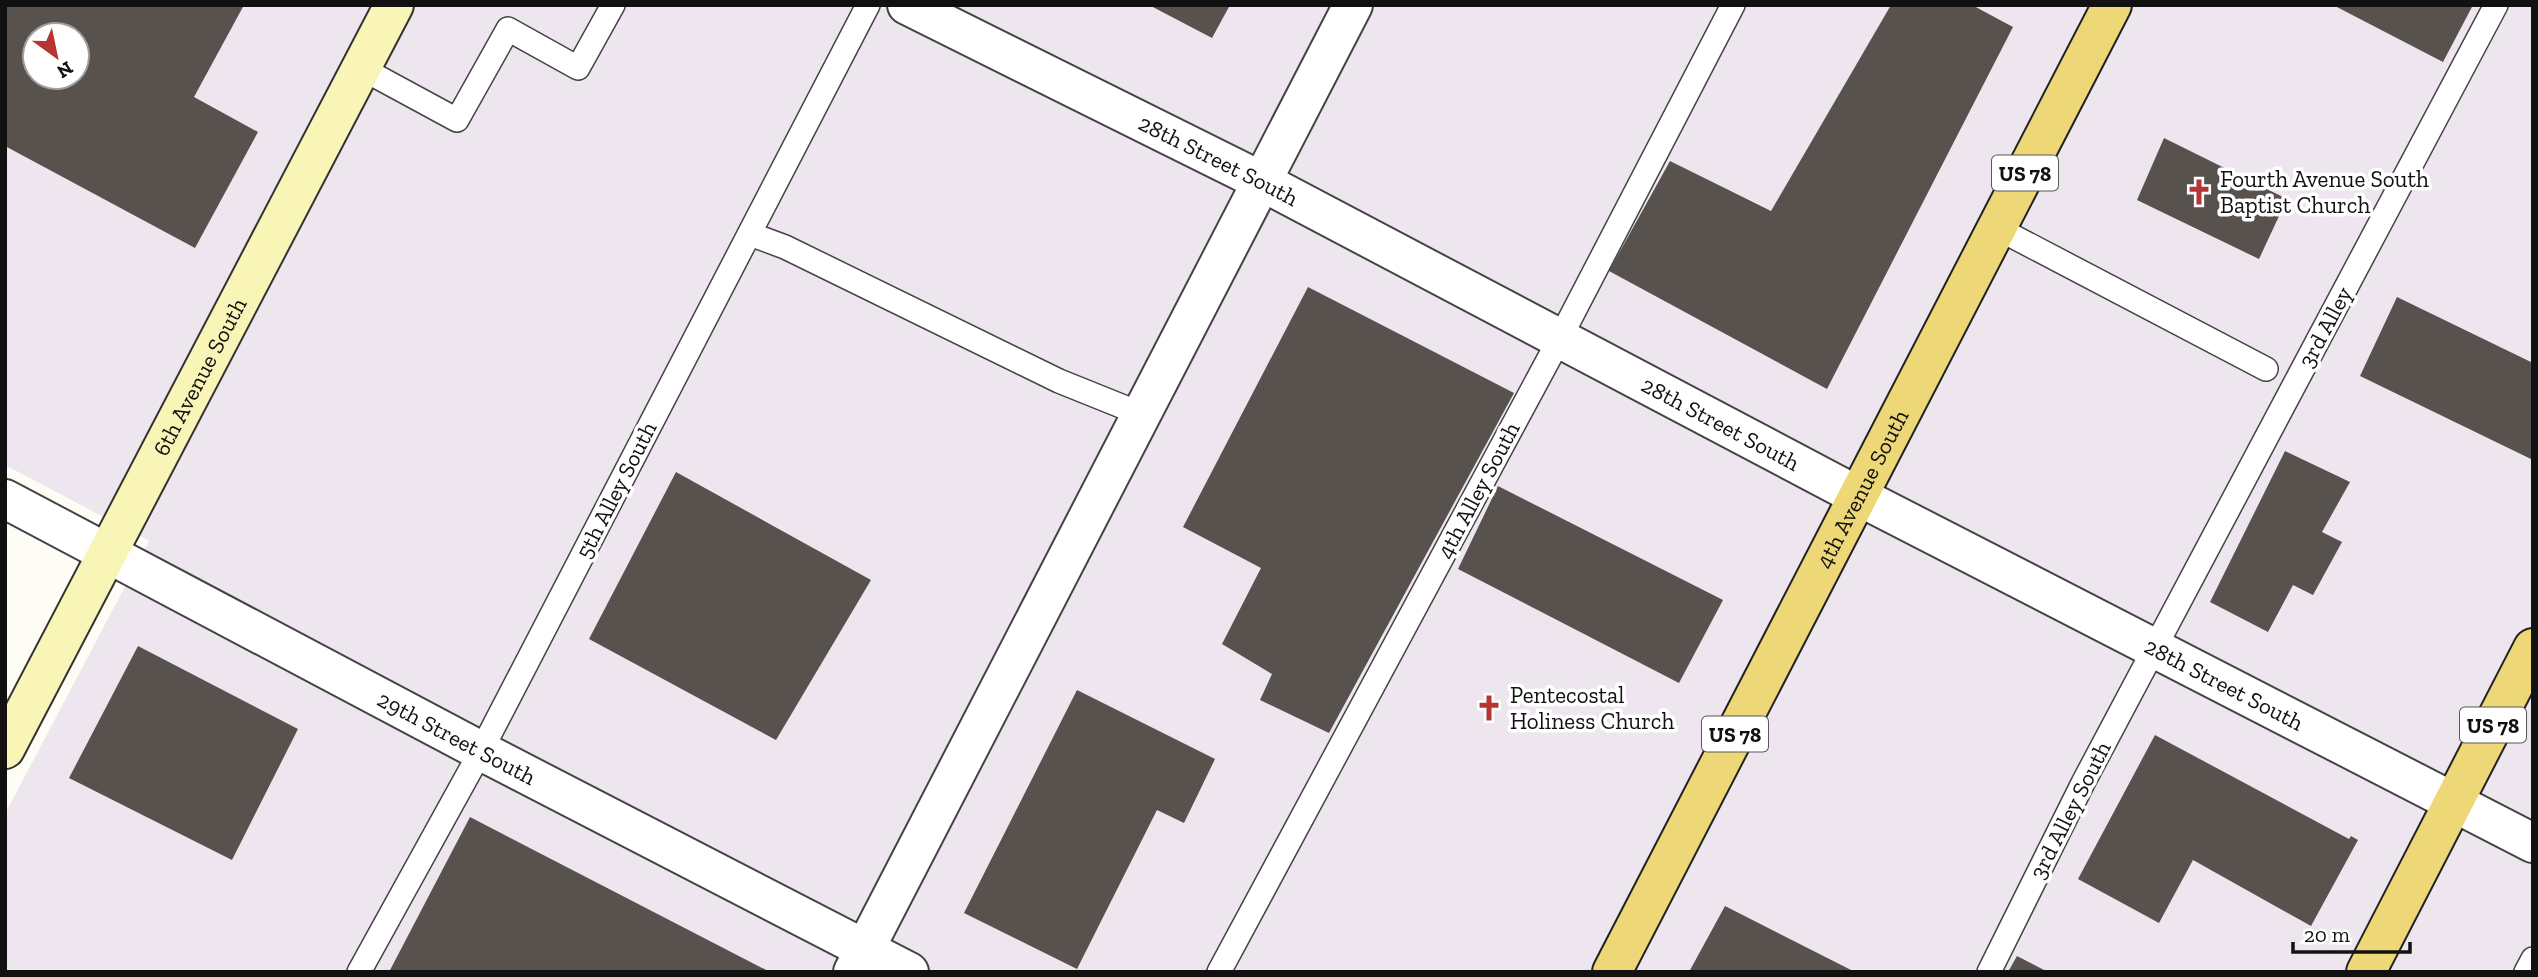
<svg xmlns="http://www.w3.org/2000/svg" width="2538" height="977" font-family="'Zilla Slab',serif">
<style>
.industrial{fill:#ede6ee;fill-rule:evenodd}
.building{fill:#58524e;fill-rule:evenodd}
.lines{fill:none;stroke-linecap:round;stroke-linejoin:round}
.service-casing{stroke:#444;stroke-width:26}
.minor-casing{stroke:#444;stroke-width:42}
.tertiary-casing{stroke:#444;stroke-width:42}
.secondary-casing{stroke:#333;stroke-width:42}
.primary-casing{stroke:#222;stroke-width:42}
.service{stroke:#fff;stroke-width:23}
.minor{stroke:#fff;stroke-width:38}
.tertiary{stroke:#fff;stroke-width:38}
.secondary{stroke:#f8f5b6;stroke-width:38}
.primary{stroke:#edd776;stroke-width:38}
.labels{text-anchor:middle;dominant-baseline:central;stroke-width:7;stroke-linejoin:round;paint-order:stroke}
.shield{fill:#fff;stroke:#585858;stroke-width:2}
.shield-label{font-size:21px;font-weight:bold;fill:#111}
.street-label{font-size:23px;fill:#111;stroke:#fff}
.poi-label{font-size:23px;fill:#111;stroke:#fff;text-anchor:start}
</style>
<rect width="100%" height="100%" fill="#fefdf5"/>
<path class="industrial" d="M5,5H2533V972H5V814L149,541L5,465ZM35,35H77V77H35Z"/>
<path class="building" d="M5,5H244L194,97L258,132L195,248L5,146ZM35,35H77V77H35Z
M1149,5H1230L1212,38Z
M1891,5H1972L2013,27L1827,389L1609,271L1670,161L1771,211Z
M2333,5H2473L2443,62Z
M2164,138L2287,199L2259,259L2137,200Z
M1308,287L1514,393L1329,733L1260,700L1272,674L1222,644L1261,568L1183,527Z
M2397,297L2533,363V460L2360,376Z
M2285,451L2350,482L2322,532L2342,542L2313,595L2293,585L2268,632L2210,602Z
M676,472L871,580L776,740L589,639Z
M1498,486L1723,600L1679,683L1458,569Z
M138,646L298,729L232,860L69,778Z
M1077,690L1215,759L1184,823L1157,810L1077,969L964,913Z
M2155,735L2349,839L2351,836L2358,840L2311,926L2193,860L2159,923L2078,879Z
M470,817L770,972H389Z
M1725,906L1855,972H1689Z
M2017,956L2048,972H2008Z"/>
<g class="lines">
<g class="service-casing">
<path id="service" d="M361,68L457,120L508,29L578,68L613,5
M1997,228L2266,369
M750,234L785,247L1059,381L1141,414
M359,972L481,751L868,5
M1219,972L1559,340L1733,5
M1989,972L2083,783L2496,5
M2526,972L2533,959"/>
</g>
<g class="minor-casing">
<g id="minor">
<path id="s1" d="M907,5L1261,181L1858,496L2533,843"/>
</g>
</g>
<g class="tertiary-casing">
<g id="tertiary">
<path id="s2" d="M5,499L481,751L909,972"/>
<path d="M853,972L1353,5"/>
</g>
</g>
<g class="secondary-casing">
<g id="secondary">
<path id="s3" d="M5,749L394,5"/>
</g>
</g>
<g class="primary-casing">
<g id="primary">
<path id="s4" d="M1612,972L2112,5"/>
<path d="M2366,972L2533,648"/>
</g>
</g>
<use href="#service" class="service"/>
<use href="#minor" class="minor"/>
<use href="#tertiary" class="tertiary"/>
<use href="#secondary" class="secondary"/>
<use href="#primary" class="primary"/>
</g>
<defs>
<g id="church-bare" transform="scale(2.1)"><path d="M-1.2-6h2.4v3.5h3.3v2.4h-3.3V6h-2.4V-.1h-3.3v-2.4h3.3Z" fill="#b63533" stroke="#fff" stroke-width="2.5" paint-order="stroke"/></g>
</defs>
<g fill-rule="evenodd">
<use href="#church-bare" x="2199" y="192"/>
<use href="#church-bare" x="1489" y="708"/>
</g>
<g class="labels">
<g class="shield">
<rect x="1992" y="155.5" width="66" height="35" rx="5"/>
<rect x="2460" y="707.5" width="66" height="35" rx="5"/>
<rect x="1702" y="716.5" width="66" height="35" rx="5"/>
</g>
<g class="shield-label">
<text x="2025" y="173">US 78</text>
<text x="2493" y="725">US 78</text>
<text x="1735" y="734">US 78</text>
</g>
<g class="street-label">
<text stroke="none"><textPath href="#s1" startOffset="348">28th Street South</textPath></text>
<text transform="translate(2325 327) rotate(-62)">3rd Alley</text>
<text stroke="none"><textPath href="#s3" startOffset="420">6th Avenue South</textPath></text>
<text stroke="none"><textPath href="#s1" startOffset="915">28th Street South</textPath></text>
<text stroke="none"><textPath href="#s4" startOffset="544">4th Avenue South</textPath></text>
<text transform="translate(616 490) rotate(-63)">5th Alley South</text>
<text transform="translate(1478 490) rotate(-62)">4th Alley South</text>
<text stroke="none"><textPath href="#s1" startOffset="1482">28th Street South</textPath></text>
<text stroke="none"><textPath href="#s2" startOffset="511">29th Street South</textPath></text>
<text transform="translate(2070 810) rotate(-63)">3rd Alley South</text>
</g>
<g class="poi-label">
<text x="2220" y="179">Fourth Avenue South<tspan x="2220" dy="26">Baptist Church</tspan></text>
<text x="1510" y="695">Pentecostal<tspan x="1510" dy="26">Holiness Church</tspan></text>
</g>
</g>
<rect width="2538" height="977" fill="none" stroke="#111111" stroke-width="14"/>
<g transform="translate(56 56) rotate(147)"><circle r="33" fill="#ffffff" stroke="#a0a0a0" stroke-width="2"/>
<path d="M0-5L12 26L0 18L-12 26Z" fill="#b63533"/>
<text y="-10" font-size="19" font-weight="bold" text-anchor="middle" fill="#111111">N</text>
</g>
<path d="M2293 942v10h117v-10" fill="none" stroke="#111111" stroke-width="3.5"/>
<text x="2304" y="942" font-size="21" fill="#111111" stroke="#ffffff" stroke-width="5" paint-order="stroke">20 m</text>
</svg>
